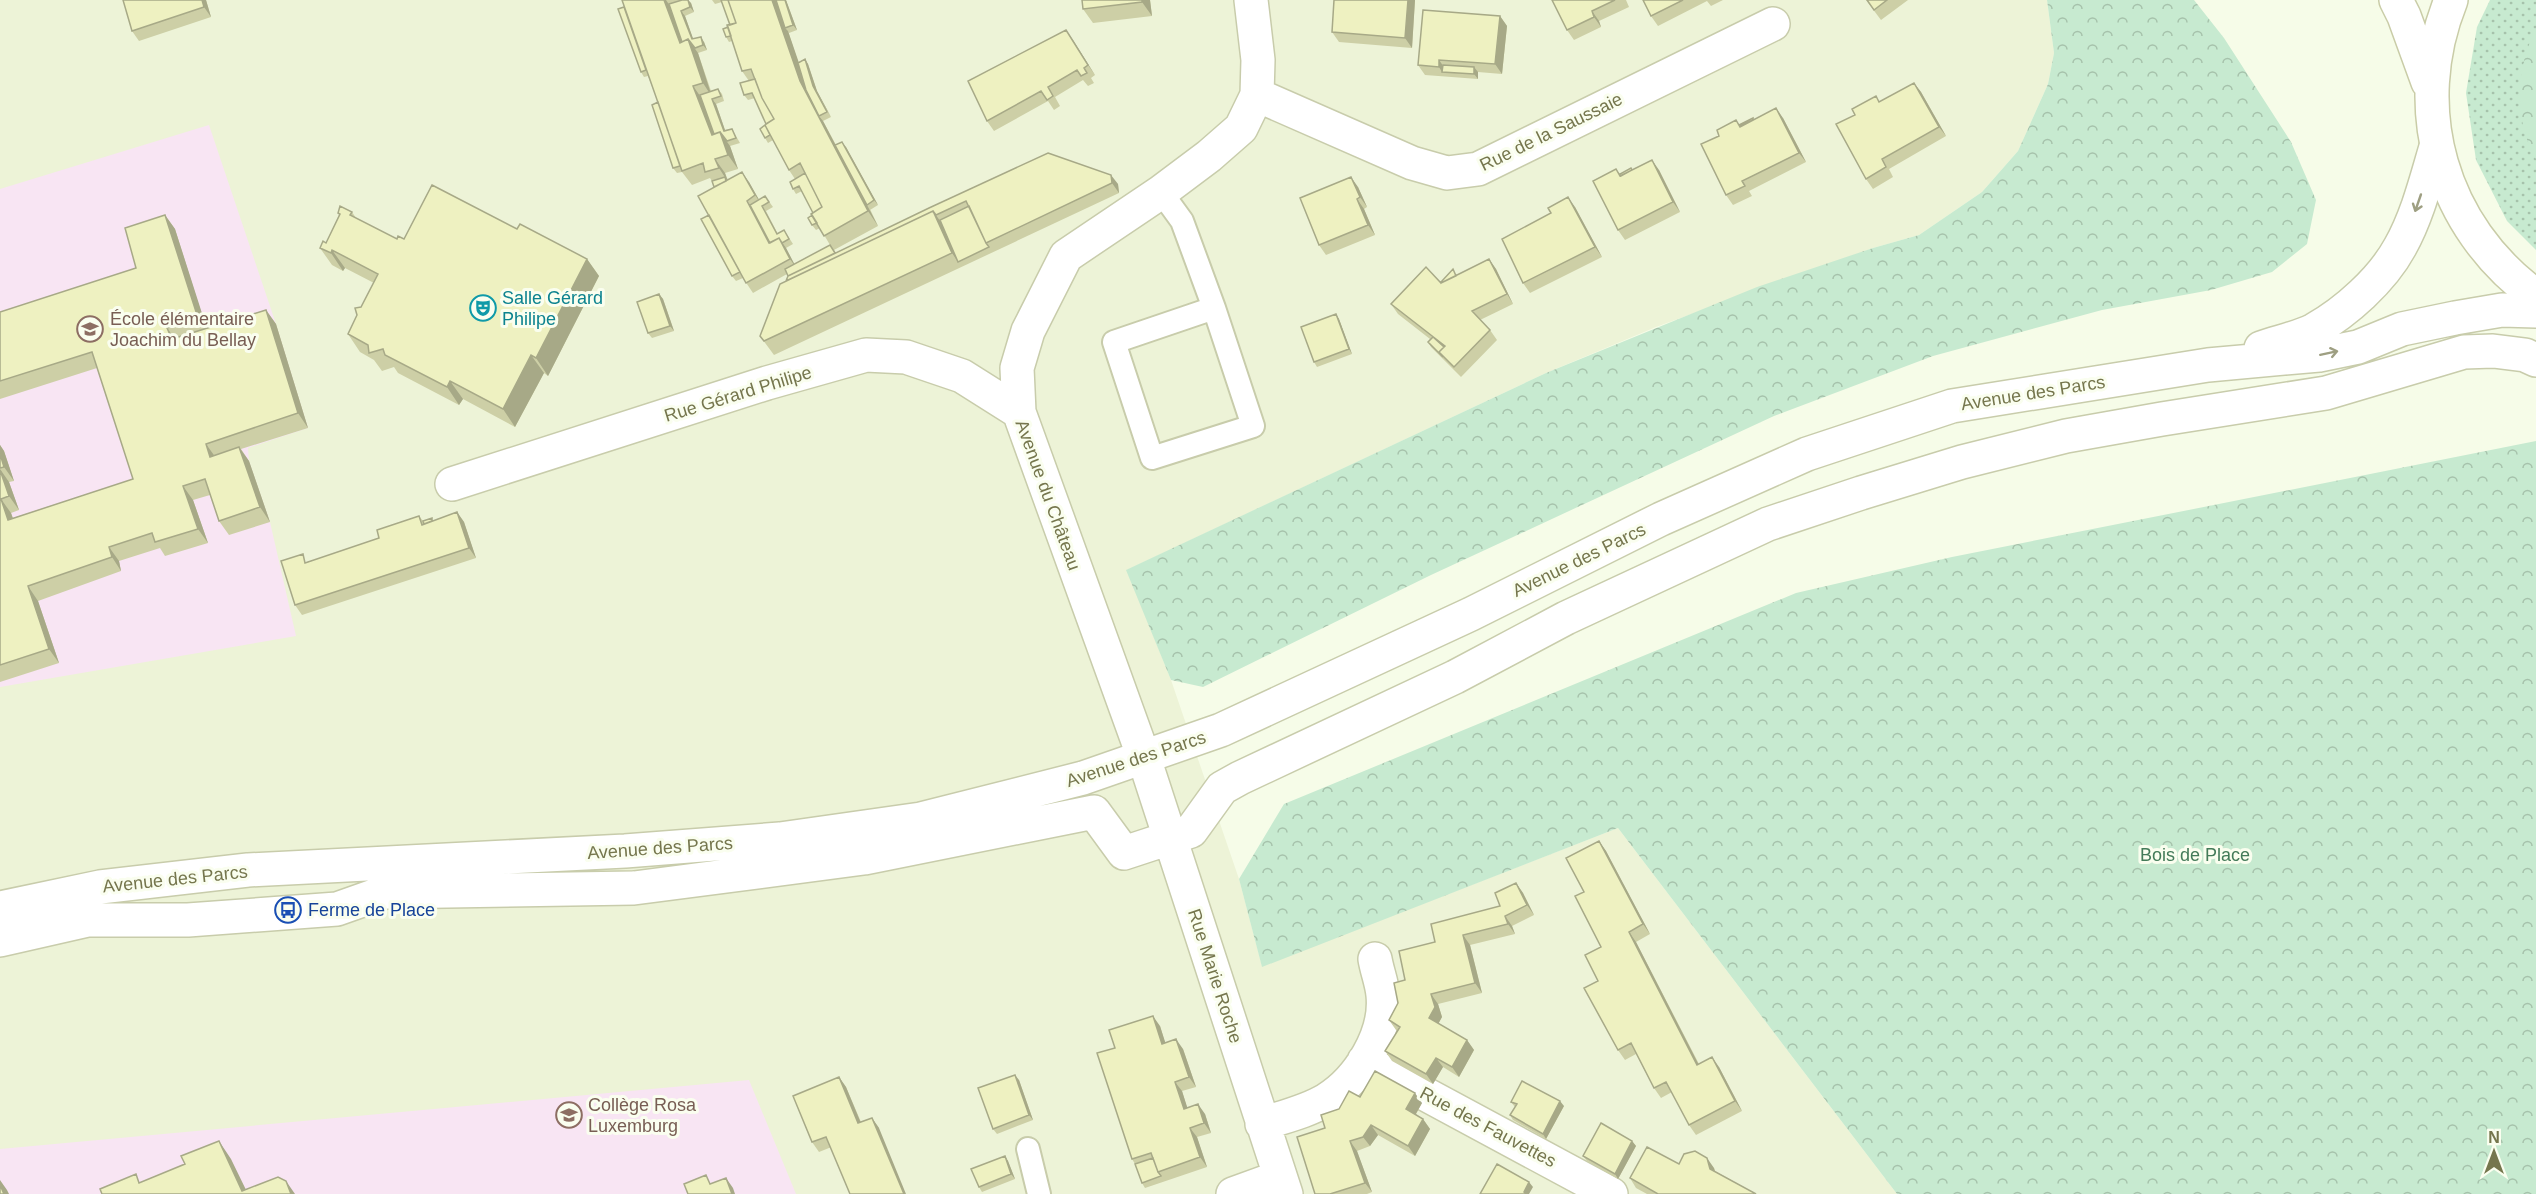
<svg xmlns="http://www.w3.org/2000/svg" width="2536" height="1194" font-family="Arial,sans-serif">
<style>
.residential{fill:#edf3d7}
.education{fill:#f8e5f3}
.grass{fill:url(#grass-dots)}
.forest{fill:url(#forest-crowns)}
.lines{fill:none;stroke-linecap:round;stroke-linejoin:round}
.lane-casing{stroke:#c8ccab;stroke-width:26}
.street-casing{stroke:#c8ccab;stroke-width:36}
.secondary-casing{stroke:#c9cca7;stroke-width:36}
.lane{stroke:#fff;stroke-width:22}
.street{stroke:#fff;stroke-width:33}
.secondary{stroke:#fff;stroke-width:33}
.wall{fill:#cdcfa6}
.shaded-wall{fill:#a7a987}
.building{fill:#eef1c1;stroke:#a7a987;stroke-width:1.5}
.oneway{stroke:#9e9f82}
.labels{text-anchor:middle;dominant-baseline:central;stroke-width:6;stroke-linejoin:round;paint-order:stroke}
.street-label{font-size:18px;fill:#75764d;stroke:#fafeef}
.culture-label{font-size:18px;fill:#0d838f;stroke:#fafeef;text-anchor:start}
.education-label{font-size:18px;fill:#785e54;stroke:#fafeef;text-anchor:start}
.park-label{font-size:18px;fill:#447b59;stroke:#fafeef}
.transit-label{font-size:18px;fill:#164399;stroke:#fafeef;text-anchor:start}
</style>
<defs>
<pattern id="grass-dots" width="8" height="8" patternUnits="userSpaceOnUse" patternTransform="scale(1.5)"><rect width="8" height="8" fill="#c7ead0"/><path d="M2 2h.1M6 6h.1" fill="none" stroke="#a6c2ab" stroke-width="1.8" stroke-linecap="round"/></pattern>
<pattern id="forest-crowns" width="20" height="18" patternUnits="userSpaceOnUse" patternTransform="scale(1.5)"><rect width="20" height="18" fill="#c7ead0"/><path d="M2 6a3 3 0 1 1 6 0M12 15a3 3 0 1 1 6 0" fill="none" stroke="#a6c2ab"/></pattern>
</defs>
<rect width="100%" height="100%" fill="#f6fce8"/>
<path class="residential" d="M0,0H2047L2054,53L2048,84L2018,151L1982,192L1919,235L1873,248L1656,327L1546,373L1127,570L1171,680L1239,879L1262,966L1618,828L1897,1194H0Z"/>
<path class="education" d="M209,125L276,324L308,428L248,448L249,461L270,522L296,636L0,687V189Z
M749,1080L796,1194H0V1149Z"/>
<path class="grass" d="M2490,0H2536V250L2507,221L2476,160L2466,93L2477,27Z"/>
<path class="forest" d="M2047,0H2194L2224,38L2291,142L2316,200L2307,244L2272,272L2211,290L2102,310L1933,356L1774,416L1431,575L1203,687L1171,680L1126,570L1546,373L1757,287L1873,248L1919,235L1982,192L2018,151L2048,84L2054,53Z
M2536,30V159C2514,122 2515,67 2536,30Z
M2536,441V1194H1897L1618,828L1262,967L1239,879L1284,804L1796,593L1952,557Z"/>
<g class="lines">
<g class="lane-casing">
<path id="lane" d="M1161,192L1182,221L1214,308L1253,426L1152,458L1114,342L1214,308
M1028,1149L1039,1194"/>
</g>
<g class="street-casing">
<path id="street" d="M1251,0L1258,60L1257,95L1241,128L1209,156L1161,192L1066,256L1028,331L1017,368L1019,412L1144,758L1286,1194
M1257,95L1412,163L1447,173L1478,169L1773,24
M2261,348C2278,342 2298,338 2314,330C2346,312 2382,280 2400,247C2417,217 2426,181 2436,147
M452,484L767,383L866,355L906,357L962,376L1019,412
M0,908L100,887L248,870L625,851L780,839L921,819L1083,778L1221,730L1471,614L1661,519L1807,454L1952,406L2208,365L2319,355L2358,347L2402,329L2455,318L2502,310L2536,311
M0,940L88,920H188L337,909L385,892L634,888L864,858L1094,812L1124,853L1191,831L1222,788L1240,778L1455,677L1566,618L1768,524L1861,493L1962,462L2066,436L2162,419L2326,393L2464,352L2493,351L2525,355L2536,360
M1364,1061L1611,1194
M1262,1124C1283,1117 1308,1111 1326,1100C1359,1080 1387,1034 1383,995C1382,983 1377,971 1375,959
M1233,1194L1280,1177"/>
</g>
<g class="secondary-casing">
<path id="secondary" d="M2396,0L2404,16L2428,82
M2451,0C2407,109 2441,227 2536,296"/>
</g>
<use href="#lane" class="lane"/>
<use href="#street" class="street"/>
<use href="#secondary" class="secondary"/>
</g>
<path class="wall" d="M123,0H206L211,17L139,41L132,31Z
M622,0H688L691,3L694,12L685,16L693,39L704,42L707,50L698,53L711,91L718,89L722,94L724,101L716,104L725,130L732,129L740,143L730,146L738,169L725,173L728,180L749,182L759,200L765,196L773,207L766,211L778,234L784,230L793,244L786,248L794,264L830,245L820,228L816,230L812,225L813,213L802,191L796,194L793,189L795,179L789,170L773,140L768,143L765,138L766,124L755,98L748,100L744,95L749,81L742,71L732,41L729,42L726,37L728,27L730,24L722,2L715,4L712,0H786L797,30L789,33L788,31L798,62L805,59L808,64L817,91L831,117L823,121L836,145L846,147L878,205L870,210V209L878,226L834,250L836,253L1048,153L1118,184L1119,193L774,355L760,336L788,276L787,274L753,293L743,278L736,281L732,276L709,215L714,187L712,181L710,178L692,185L682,172L677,173L673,168L658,102L648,76L644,77L641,72Z
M1082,0H1150L1152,16L1093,23L1083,9Z
M1334,0H1415L1412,48L1339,42L1332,32Z
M1552,0H1626L1629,7L1599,21L1601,27L1574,40L1567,30Z
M1643,0H1723L1711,6L1707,1L1658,26L1651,16Z
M1866,0H1908L1881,20Z
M1500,16L1507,26L1502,74L1478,72V79L1425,75L1418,65Z
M1066,30L1095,75L1091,78L1094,83L1088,86L1083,80L1055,97L1060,106L1054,110L1048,101L994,131L987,121Z
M1914,83L1921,92L1946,136L1889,169L1893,177L1873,189L1866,179L1855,115Z
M1783,118L1806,162L1749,191L1752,196L1733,205L1726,195L1719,136L1739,125L1754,120Z
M1616,169L1620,174L1632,170H1659L1680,212L1625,240L1618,230Z
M1358,187L1367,207L1364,209L1375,235L1326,255L1319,245Z
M1575,207L1602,257L1530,293L1523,283L1551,213Z
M352,212L356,218L397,239H404L517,229L587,259L599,276L548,376L544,373L515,427L463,399L459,405L398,373L394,367L382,371L374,360L360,352L348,334L374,283L345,268L343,271L332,265L320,248L326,243L339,215L338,213Z
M165,215L175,229L206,328L266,310L276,324L308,428L241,449L249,461L270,522L229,535L219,521L210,495L193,500L208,543L165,556L160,548L119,561L121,571L38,601L59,663L0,682V445L4,451L14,481L9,482L19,510L11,513L13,518L133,479L97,368L0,399V312L136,268Z
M1489,259L1496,269L1513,304L1480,320L1490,330L1497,340L1461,377L1431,347L1428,342L1430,339L1398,314L1391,304L1458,275Z
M659,294L663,299L674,331L652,338L648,333Z
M1336,314L1339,319L1352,354L1317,367L1314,362Z
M457,512L464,522L476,558L302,615L295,605L308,562L379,538L419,516L423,521H434Z
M1599,841L1606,851L1650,934L1636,942L1699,1064L1719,1067L1742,1111L1696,1135L1689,1125L1672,1092L1661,1098L1654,1088L1636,1054L1625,1060L1618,1050L1598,981L1601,947Z
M1516,883L1523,893L1534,915L1512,926L1515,934L1470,945L1482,993L1438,1004L1442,1017L1438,1024L1467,1040L1474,1050L1459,1077L1443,1067L1433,1084L1392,1061L1385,1051L1398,1031L1396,1030L1389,1020L1398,1003L1405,980L1435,942L1500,906Z
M1160,1026L1165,1043L1183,1049L1196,1087L1182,1091L1187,1108L1205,1114L1211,1133L1197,1137L1207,1167L1145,1188L1142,1183L1135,1164L1132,1159L1115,1048Z
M839,1077L846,1087L861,1122L872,1118L879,1128L819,1152L812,1142Z
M1019,1080L1033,1120L997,1134L993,1129Z
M1360,1097L1422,1103L1416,1114L1423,1119L1430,1129L1415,1156L1378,1135L1370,1146L1357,1151L1372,1192L1367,1194H1315L1325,1128L1339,1109Z
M1511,1102L1564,1106L1546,1139L1513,1120L1510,1115L1515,1107Z
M1632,1141L1636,1146L1618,1179L1587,1161L1583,1156Z
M1005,1156L1008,1161L1015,1179L982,1192L979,1187Z
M1679,1164L1714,1168L1715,1171L1756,1194H1647L1636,1188L1630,1178Z"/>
<path class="shaded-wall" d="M202,0H206L211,17L204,7Z
M664,0H666L672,9L686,52L680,43Z
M688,0L691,3L694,12L690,7Z
M772,0H777L785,28L788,31L810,95L819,116L823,121L878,226L868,211L800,81Z
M785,0H786L797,30L793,25Z
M1142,0H1150L1152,16L1142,2Z
M1408,0H1415L1412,48L1405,38Z
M681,11L685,16L695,44L692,39Z
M1592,11L1599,21L1601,27L1594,17Z
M1500,16L1507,26L1502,74L1495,64Z
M1066,30L1073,40L1095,75L1088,65Z
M701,37L704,42L707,50L703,45Z
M688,39L698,53L712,97L703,83Z
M805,59L808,64L817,91L831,117L813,86Z
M1439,60L1446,70L1442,72L1439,67Z
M1474,67L1478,72V79L1474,74Z
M1914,83L1921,92L1946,136L1939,127Z
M693,86L703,100L720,143L712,135Z
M712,99L716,104L727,136L724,131Z
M1776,108L1783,118L1806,162L1799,153Z
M720,132L730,146L738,169L728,155Z
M842,142L846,147L878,205L874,200Z
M715,159L725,173L728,182L719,168Z
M1652,160L1659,170L1680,212L1673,202Z
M742,172L749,182L762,205L755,195Z
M1111,175L1118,184L1119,193L1112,183Z
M1351,177L1358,187L1367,207L1360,197Z
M1568,197L1575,207L1602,257L1595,247Z
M1357,199L1364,209L1375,235L1368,225Z
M933,211L943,225L958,262L952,253Z
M165,215L175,229L208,332L198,318Z
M779,238L786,248L797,269L790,259Z
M332,250L345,268L343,271L331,253Z
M587,259L599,276L548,376L536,358Z
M1489,259L1496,269L1513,304L1507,294Z
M659,294L663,299L674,331L670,326Z
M266,310L276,324L308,428L298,413Z
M1336,314L1339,319L1352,354L1349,349Z
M167,328L177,342L172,339Z
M531,355L544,373L515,427L503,409Z
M450,381L463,399L459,405L447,387Z
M206,444L216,458L210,457Z
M0,445L4,451L14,481L4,467L0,454Z
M239,447L249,461L270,522L260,507Z
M0,469L9,482L19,510L9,496Z
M183,486L193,500L208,543L198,529Z
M1,499L11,513L18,534L8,520Z
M457,512L464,522L476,558L469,548Z
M109,547L119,561L121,571L112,557Z
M28,586L38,601L59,663L49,649Z
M1599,841L1606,851L1650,934L1643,924Z
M1516,883L1523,893L1534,915L1527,905Z
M1505,916L1512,926L1515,934L1508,924Z
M1629,932L1636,942L1704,1075L1697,1065Z
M1463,935L1470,945L1482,993L1475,983Z
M1431,994L1438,1004L1442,1017L1436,1028L1429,1018Z
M1153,1016L1160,1026L1169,1054L1162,1044Z
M1176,1039L1183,1049L1196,1087L1189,1077Z
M1467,1040L1474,1050L1459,1077L1452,1067Z
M1712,1057L1719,1067L1742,1111L1735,1101Z
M1436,1058L1443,1067L1433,1084L1426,1074Z
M1015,1075L1019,1080L1033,1120L1029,1115Z
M839,1077L846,1087L865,1133L858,1123Z
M1175,1082L1182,1091L1191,1119L1184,1109Z
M1415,1093L1422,1103L1413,1119L1406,1109Z
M1560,1101L1564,1106L1546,1139L1543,1134Z
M1198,1104L1205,1114L1211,1133L1204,1123Z
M872,1118L879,1128L906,1194H904Z
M1423,1119L1430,1129L1415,1156L1408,1146Z
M1371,1125L1378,1135L1370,1146L1363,1137Z
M1190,1128L1197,1137L1207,1167L1200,1157Z
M219,1141L231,1159L248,1194L242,1191Z
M1350,1141L1357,1151L1372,1192L1365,1183Z
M1632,1141L1636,1146L1618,1179L1615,1174Z
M1005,1156L1008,1161L1015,1179L1011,1174Z
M1707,1158L1714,1168L1717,1179L1710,1169Z
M726,1178L733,1188L735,1194H732Z
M0,1180L7,1190L9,1194H4L0,1185Z
M286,1181L295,1194H291Z
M1529,1182L1533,1187L1529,1194H1525L1524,1192Z"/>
<path class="building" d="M123,0H202L204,7L132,31Z
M622,0H664L680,43L688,39L703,83L693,86L712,135L720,132L728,155L715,159L719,168L705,172L703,163L682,171Z
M682,0H688L690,7L681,11L692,39L701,37L703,45L695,48L688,39L682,42L669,4Z
M721,0H728L736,23L730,25Z
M728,0H772L800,81L868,211L824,236L811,214L822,207L800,163L789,170L765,125L774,119L762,98L751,69L742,71L727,25L736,23Z
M776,0H785L793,25L785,28Z
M1082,0H1142V2L1083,9Z
M1334,0H1408L1405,38L1332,32Z
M1552,0H1615L1592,11L1594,17L1567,30Z
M1643,0H1683L1651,16Z
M1867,0H1887L1874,10Z
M624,7L646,70L641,72L618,9Z
M1423,10L1500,16L1495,64L1439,60V67L1418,65Z
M728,27L731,36L726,37L723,29Z
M1066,30L1088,65L1084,68L1087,73L1081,76L1077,70L1048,87L1053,96L1047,100L1041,91L987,121L968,81Z
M805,59L813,86L827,112L819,116L806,90L798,63Z
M1443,65L1474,67V74L1442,72Z
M755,79L762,98L774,119L766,124L752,93L744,95L740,83Z
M1914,83L1939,127L1882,159L1886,167L1866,179L1836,124L1855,115L1852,109L1876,96L1879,102Z
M718,89L721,96L712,99L724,131L732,129L736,138L727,141L720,132L714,134L700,95Z
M658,102L680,166L673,168L652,105Z
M1776,108L1799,153L1742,181L1745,186L1726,195L1701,144L1719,136L1717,130L1736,120L1740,127Z
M1753,118V120L1740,126L1739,125Z
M765,125L770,135L765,138L760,129Z
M842,142L874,200L867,205L835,145Z
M1048,153L1111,175L1112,183L986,243L966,201L936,215L933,211L786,281L788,276L929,208Z
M1652,160L1673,202L1618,230L1593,181L1616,169L1620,176Z
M1631,168L1632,170L1621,176L1620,174Z
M742,172L755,195L747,201L769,243L779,238L790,259L746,283L698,196Z
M805,173L822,207L813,213L799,186L793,189L790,182Z
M725,177L726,181L714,187L712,181Z
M1351,177L1360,197L1357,199L1368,225L1319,245L1300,198Z
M432,185L517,229L520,224L587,259L536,358L531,355L503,409L450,381L447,387L385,355L383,349L369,353L368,345L348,334L357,315L355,308L361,307L378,274L332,250L331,253L320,248L323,241L326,243L340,214L338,213L340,206L352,212L350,215L397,239L398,236L404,239Z
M765,196L769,202L762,206L777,234L784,230L789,239L782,243L779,238L770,243L750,205Z
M1568,197L1595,247L1523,283L1502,239L1551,213L1548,208Z
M969,206L986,243L989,247L958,262L940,220Z
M933,211L952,253L764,341L760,336L780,284Z
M165,215L198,318L167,328L172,339L266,310L298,413L206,444L210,457L239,447L260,507L219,521L205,479L183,486L198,529L155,542L152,533L109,547L112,557L28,586L49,649L0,665V470L9,496L1,499L8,520L133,479L92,352L0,381V312L136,268L125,228Z
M709,215L740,272L732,276L701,219Z
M812,215L817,223L812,225L808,218Z
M830,245L835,253L788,276L785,269Z
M1489,259L1507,294L1472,311L1490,330L1454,367L1439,352L1445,346L1391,304L1426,267L1441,283Z
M1453,269L1456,276L1441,283V282Z
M659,294L670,326L648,333L637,302Z
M1336,314L1349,349L1314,362L1301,327Z
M1433,337L1444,347L1439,352L1443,357L1428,342Z
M0,454L4,467L0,468Z
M457,512L469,548L295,605L281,561L303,554L305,563L379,538L377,530L419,516L422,525Z
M432,518V521L424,524L423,521Z
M1599,841L1643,924L1629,932L1697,1065L1712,1057L1735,1101L1689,1125L1666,1082L1654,1088L1631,1043L1618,1050L1584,988L1598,981L1585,955L1601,947L1575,896L1584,892L1566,858Z
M1516,883L1527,905L1505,916L1508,924L1463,935L1475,983L1431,994L1435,1007L1429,1018L1467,1040L1452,1067L1436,1058L1426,1074L1385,1051L1400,1027L1389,1020L1398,1003L1394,983L1405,980L1399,951L1435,942L1431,924L1500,906L1495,893Z
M1153,1016L1162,1044L1176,1039L1189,1077L1175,1082L1184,1109L1198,1104L1204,1123L1190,1128L1200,1157L1158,1172L1151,1153L1132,1159L1097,1053L1115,1048L1109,1030Z
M1375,1071L1415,1093L1406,1109L1423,1119L1408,1146L1371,1125L1363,1137L1350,1141L1365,1183L1330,1194H1315L1297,1137L1325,1128L1321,1115L1339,1109L1349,1091L1360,1097Z
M1015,1075L1029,1115L993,1129L978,1088Z
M839,1077L858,1123L872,1118L904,1194H850L826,1137L812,1142L793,1096Z
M1522,1081L1560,1101L1543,1134L1510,1115L1517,1104L1511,1102Z
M1601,1123L1632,1141L1615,1174L1583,1156Z
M219,1141L242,1191L278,1177L286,1181L291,1194H102L100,1189L136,1174L139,1183L185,1164L181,1156Z
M1647,1147L1679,1164L1684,1154L1695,1151L1707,1158L1710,1169L1756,1194H1658L1630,1178Z
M1005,1156L1011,1174L979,1187L971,1169Z
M1153,1158L1158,1172L1161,1176L1142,1183L1135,1164Z
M1497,1164L1529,1182L1524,1192L1527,1194H1480Z
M706,1175L710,1184L726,1178L732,1194H688L684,1184Z
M0,1185L4,1194H0Z"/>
<defs><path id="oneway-shaft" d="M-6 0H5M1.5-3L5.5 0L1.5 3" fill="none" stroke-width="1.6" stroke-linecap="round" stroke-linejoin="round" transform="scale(1.5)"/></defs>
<g class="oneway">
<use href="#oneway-shaft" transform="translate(2418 203) rotate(109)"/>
<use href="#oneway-shaft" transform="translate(2329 353) rotate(-12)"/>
</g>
<defs>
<g id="theatre-ring" transform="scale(1.35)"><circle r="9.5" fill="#fafeef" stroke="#0f9aa8" stroke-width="1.5"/><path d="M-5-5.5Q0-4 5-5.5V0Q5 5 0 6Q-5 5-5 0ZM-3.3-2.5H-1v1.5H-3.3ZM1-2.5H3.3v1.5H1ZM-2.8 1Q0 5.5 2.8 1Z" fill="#0f9aa8"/></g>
<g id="school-ring" transform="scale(1.35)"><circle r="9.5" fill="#fafeef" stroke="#8d6e63" stroke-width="1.5"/><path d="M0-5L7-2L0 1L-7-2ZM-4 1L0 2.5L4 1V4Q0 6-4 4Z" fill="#8d6e63"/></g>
<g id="bus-ring" transform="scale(1.35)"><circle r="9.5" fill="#fafeef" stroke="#1a4fb4" stroke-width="1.5"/><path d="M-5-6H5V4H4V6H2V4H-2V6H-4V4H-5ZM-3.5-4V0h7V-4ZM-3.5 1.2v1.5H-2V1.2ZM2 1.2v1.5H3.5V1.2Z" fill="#1a4fb4"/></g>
</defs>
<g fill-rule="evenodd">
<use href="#theatre-ring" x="483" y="308"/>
<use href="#school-ring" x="90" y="329"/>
<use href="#bus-ring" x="288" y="910"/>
<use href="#school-ring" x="569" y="1115"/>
</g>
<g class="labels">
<g class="street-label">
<text transform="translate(1551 132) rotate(-26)">Rue de la Saussaie</text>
<text transform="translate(2033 393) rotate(-9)">Avenue des Parcs</text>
<text transform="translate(738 394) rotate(-17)">Rue Gérard Philipe</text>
<text transform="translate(1048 495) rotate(70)">Avenue du Château</text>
<text transform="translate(1579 560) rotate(-26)">Avenue des Parcs</text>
<text transform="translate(1136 759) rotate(-18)">Avenue des Parcs</text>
<text transform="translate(660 848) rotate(-4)">Avenue des Parcs</text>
<text transform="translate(175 879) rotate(-6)">Avenue des Parcs</text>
<text transform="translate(1215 976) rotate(72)">Rue Marie Roche</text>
<text transform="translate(1488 1127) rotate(28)">Rue des Fauvettes</text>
</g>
<g class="culture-label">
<text x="502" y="298">Salle Gérard<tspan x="502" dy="21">Philipe</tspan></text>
</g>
<g class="education-label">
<text x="110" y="319">École élémentaire<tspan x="110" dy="21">Joachim du Bellay</tspan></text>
<text x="588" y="1105">Collège Rosa<tspan x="588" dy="21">Luxemburg</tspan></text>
</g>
<g class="park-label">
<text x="2195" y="855">Bois de Place</text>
</g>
<g class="transit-label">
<text x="308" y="910">Ferme de Place</text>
</g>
</g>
<g transform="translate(2494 1152)" stroke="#fafeef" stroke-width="4.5" paint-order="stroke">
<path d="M0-4.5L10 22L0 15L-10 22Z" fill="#75764d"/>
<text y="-9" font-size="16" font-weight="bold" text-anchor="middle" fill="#75764d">N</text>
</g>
</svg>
